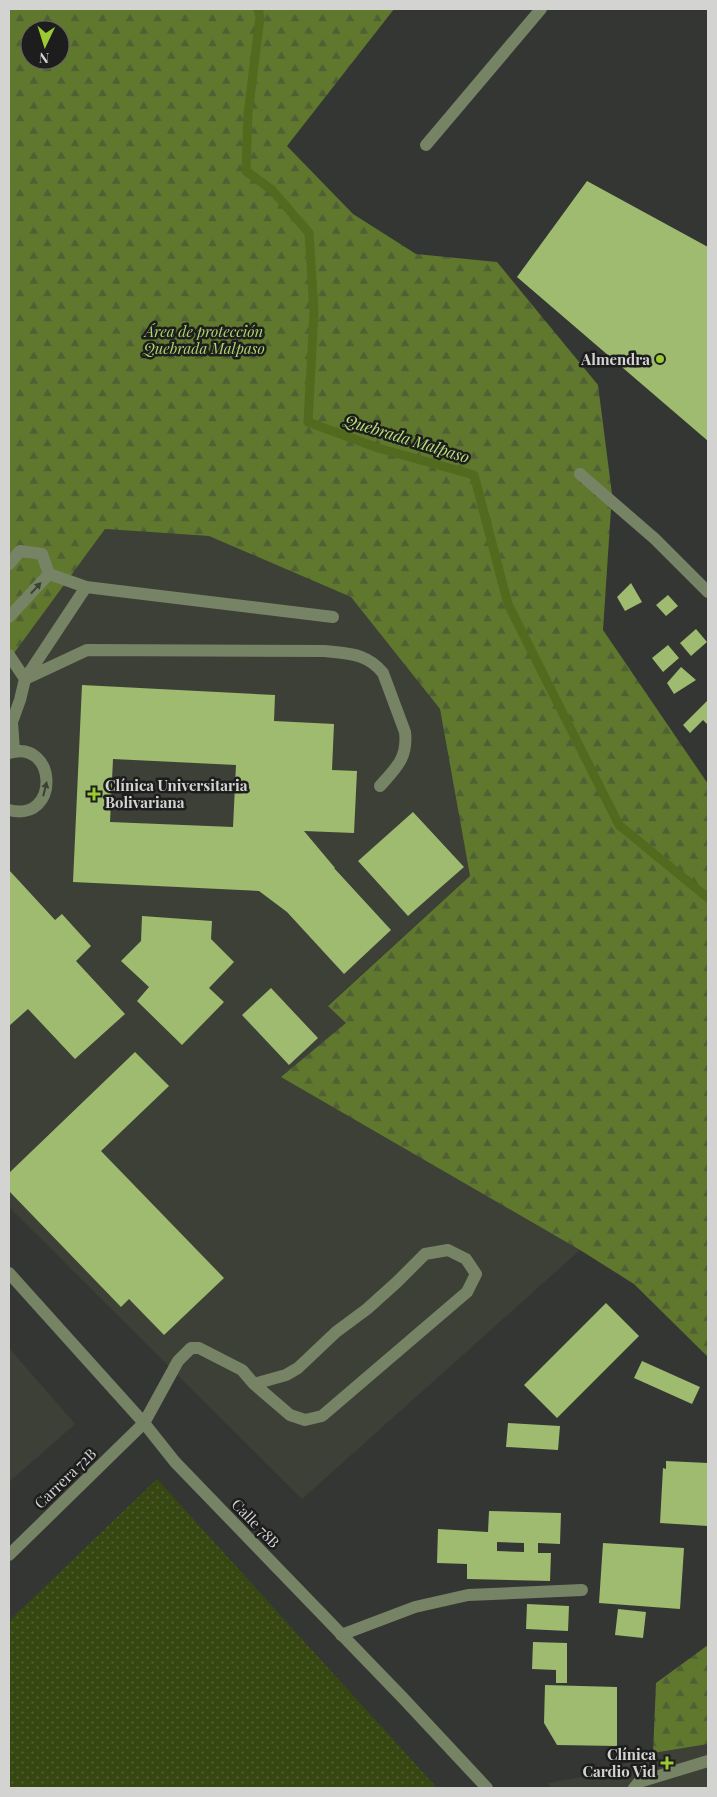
<svg xmlns="http://www.w3.org/2000/svg" width="717" height="1797" font-family="'Playfair Display',serif">
<style>
.built{fill:#3d4037}
.grass{fill:url(#grass-dots)}
.forest{fill:url(#forest-firs);fill-rule:evenodd}
.lines{fill:none;stroke-linecap:round;stroke-linejoin:round}
.stream{stroke:#516a1e;stroke-width:9}
.building{fill:#9ebb6f;fill-rule:evenodd}
.minor{stroke:#768364;stroke-width:12}
.oneway{fill:#3c4135}
.poi-dot{fill:#9cca32;stroke:#1c1d1c;stroke-width:2}
.labels{text-anchor:middle;dominant-baseline:central;stroke-width:5;stroke-linejoin:round;paint-order:stroke}
.park-label{font-size:15px;font-style:italic;fill:#b0d56f;stroke:#1c1d1c}
.poi-label{font-size:15px;font-weight:bold;fill:#d3d4d2;stroke:#1c1d1c;text-anchor:end}
.street-label{font-size:15px;fill:#d3d4d2;stroke:#1c1d1c}
.water-label{font-size:16px;font-style:italic;fill:#bce27b;stroke:#1c1d1c}
</style>
<defs>
<pattern id="grass-dots" width="8" height="8" patternUnits="userSpaceOnUse" patternTransform="scale(1.25)"><rect width="8" height="8" fill="#364711"/><path d="M2 2h.1M6 6h.1" fill="none" stroke="#526133" stroke-width="1.8" stroke-linecap="round"/></pattern>
<pattern id="forest-firs" width="22" height="20" patternUnits="userSpaceOnUse" patternTransform="scale(1.25)"><rect width="22" height="20" fill="#5f782d"/><path d="M5 1l3.5 6h-7zM16 11l3.5 6h-7z" fill="#515f35"/></pattern>
</defs>
<rect width="100%" height="100%" fill="#343633"/>
<path class="built" d="M105,529L209,536L351,597L440,709L470,876L328,1005L347,1023L282,1077L580,1250L302,1499L9,1207V660Z
M9,1348L75,1424L9,1482Z
M708,1744V1788H552L548,1783L598,1774L653,1753Z"/>
<path class="grass" d="M157,1479L437,1788H9V1621Z"/>
<path class="forest" d="M9,9H394L287,146L353,214L416,254L497,262L598,385L612,494L603,630L708,784V1357L634,1284L580,1250L281,1077L346,1023L328,1006L470,876L440,709L351,597L209,536L105,529L9,660ZM30,30H60V60H30Z
M708,1645V1744L653,1753L656,1683Z"/>
<g class="lines">
<path class="stream" d="M258,9L260,17L248,114L246,171L272,190L309,233L314,312L308,422L378,448L474,475L508,604L619,825L708,898"/>
</g>
<path class="building" d="M587,181L708,247V441L517,277Z
M631,583L642,602L625,611L617,597Z
M668,595L678,606L666,616L656,605Z
M696,629L707,642L691,656L680,643Z
M668,645L679,658L663,672L652,658Z
M681,667L696,680L674,694L667,683Z
M82,685L275,695L274,721L334,724L332,770L357,771L354,833L304,831L335,868H334L391,930L344,974L287,912L259,891L73,882ZM113,759L236,765L233,827L110,822Z
M708,700V725L703,720L690,733L683,725Z
M413,812L464,867L408,916L358,861Z
M9,870L55,920L62,914L91,946L76,961L125,1014L75,1059L28,1009L9,1026Z
M142,916L212,921L211,939L234,962L209,988L224,1002L182,1045L137,1001L149,987L121,961L141,941Z
M271,988L318,1038L289,1065L242,1015Z
M135,1052L169,1086L101,1151L224,1278L164,1335L129,1299L121,1307L9,1191V1173Z
M606,1303L639,1336L557,1418L524,1385Z
M642,1361L700,1387L692,1404L634,1378Z
M508,1423L560,1426L558,1450L506,1447Z
M666,1461L708,1463V1526L660,1523L663,1468L666,1469Z
M489,1511L561,1513L560,1544L538,1543V1553H551L550,1581L467,1579V1564L437,1563L438,1529L488,1532ZM497,1542L524,1543V1552L497,1551Z
M603,1543L684,1548L680,1609L599,1603Z
M527,1604L569,1606L568,1631L526,1629Z
M618,1609L646,1612L643,1638L615,1635Z
M533,1642L567,1643V1683H556V1670L532,1669Z
M545,1685L617,1687V1746L557,1745L544,1723Z"/>
<g class="lines">
<path class="minor" d="M426,145L541,9
M580,474L655,539L708,592
M9,564L20,551L42,554L49,574L9,617
M49,574L86,587L333,617
M9,655L25,679L87,650L325,651C349,654 367,653 383,673L405,732C408,758 396,768 380,786
M12,722L14,751
M9,726L12,722L20,700L25,679L86,587
M9,753C57,738 61,823 9,810
M9,1273L144,1423L175,1462L402,1697L487,1788
M9,1555L144,1423L178,1361L191,1348H199L242,1370L254,1384L290,1415L305,1420L322,1416L467,1292L476,1274L466,1259L448,1250L425,1254L397,1282L367,1309L336,1332L298,1368L286,1375L254,1384
M341,1635L415,1607L468,1595L582,1590
M634,1788L639,1782L708,1761"/>
</g>
<defs><path id="oneway-solid" d="M-6-.8H1V-3.2L6.5 0L1 3.2V.8H-6Z" transform="scale(1.25)"/></defs>
<g class="oneway">
<use href="#oneway-solid" transform="translate(36 588) rotate(-47)"/>
<use href="#oneway-solid" transform="translate(45 789) rotate(-76)"/>
</g>
<g class="poi-dot">
<circle cx="660" cy="359" r="5"/>
<path d="M91.5 786.5h5v5h5v5h-5v5h-5v-5h-5v-5h5z"/>
<path d="M664.5 1755.5h5v5h5v5h-5v5h-5v-5h-5v-5h5z"/>
</g>
<g class="labels">
<g class="park-label">
<text x="204" y="331">Área de protección<tspan x="204" dy="17">Quebrada Malpaso</tspan></text>
</g>
<g class="poi-label">
<text x="650" y="359">Almendra</text>
<text x="105" y="785" text-anchor="start">Clínica Universitaria<tspan x="105" dy="17">Bolivariana</tspan></text>
<text x="656" y="1754">Clínica<tspan x="656" dy="17">Cardio Vid</tspan></text>
</g>
<g class="street-label">
<text transform="translate(65 1478) rotate(-44)">Carrera 72B</text>
<text transform="translate(256 1523) rotate(46)">Calle 78B</text>
</g>
<g class="water-label">
<text transform="translate(407 438) rotate(17)">Quebrada Malpaso</text>
</g>
</g>
<rect width="717" height="1797" fill="none" stroke="#d3d4d2" stroke-width="20"/>
<g transform="translate(45 45) rotate(184)"><circle r="24" fill="#1c1d1c" stroke="#656665"/>
<path d="M0-4L9 19L0 12L-9 19Z" fill="#9cca32"/>
<text y="-8" font-size="14" font-weight="bold" text-anchor="middle" fill="#d3d4d2">N</text>
</g>
</svg>
